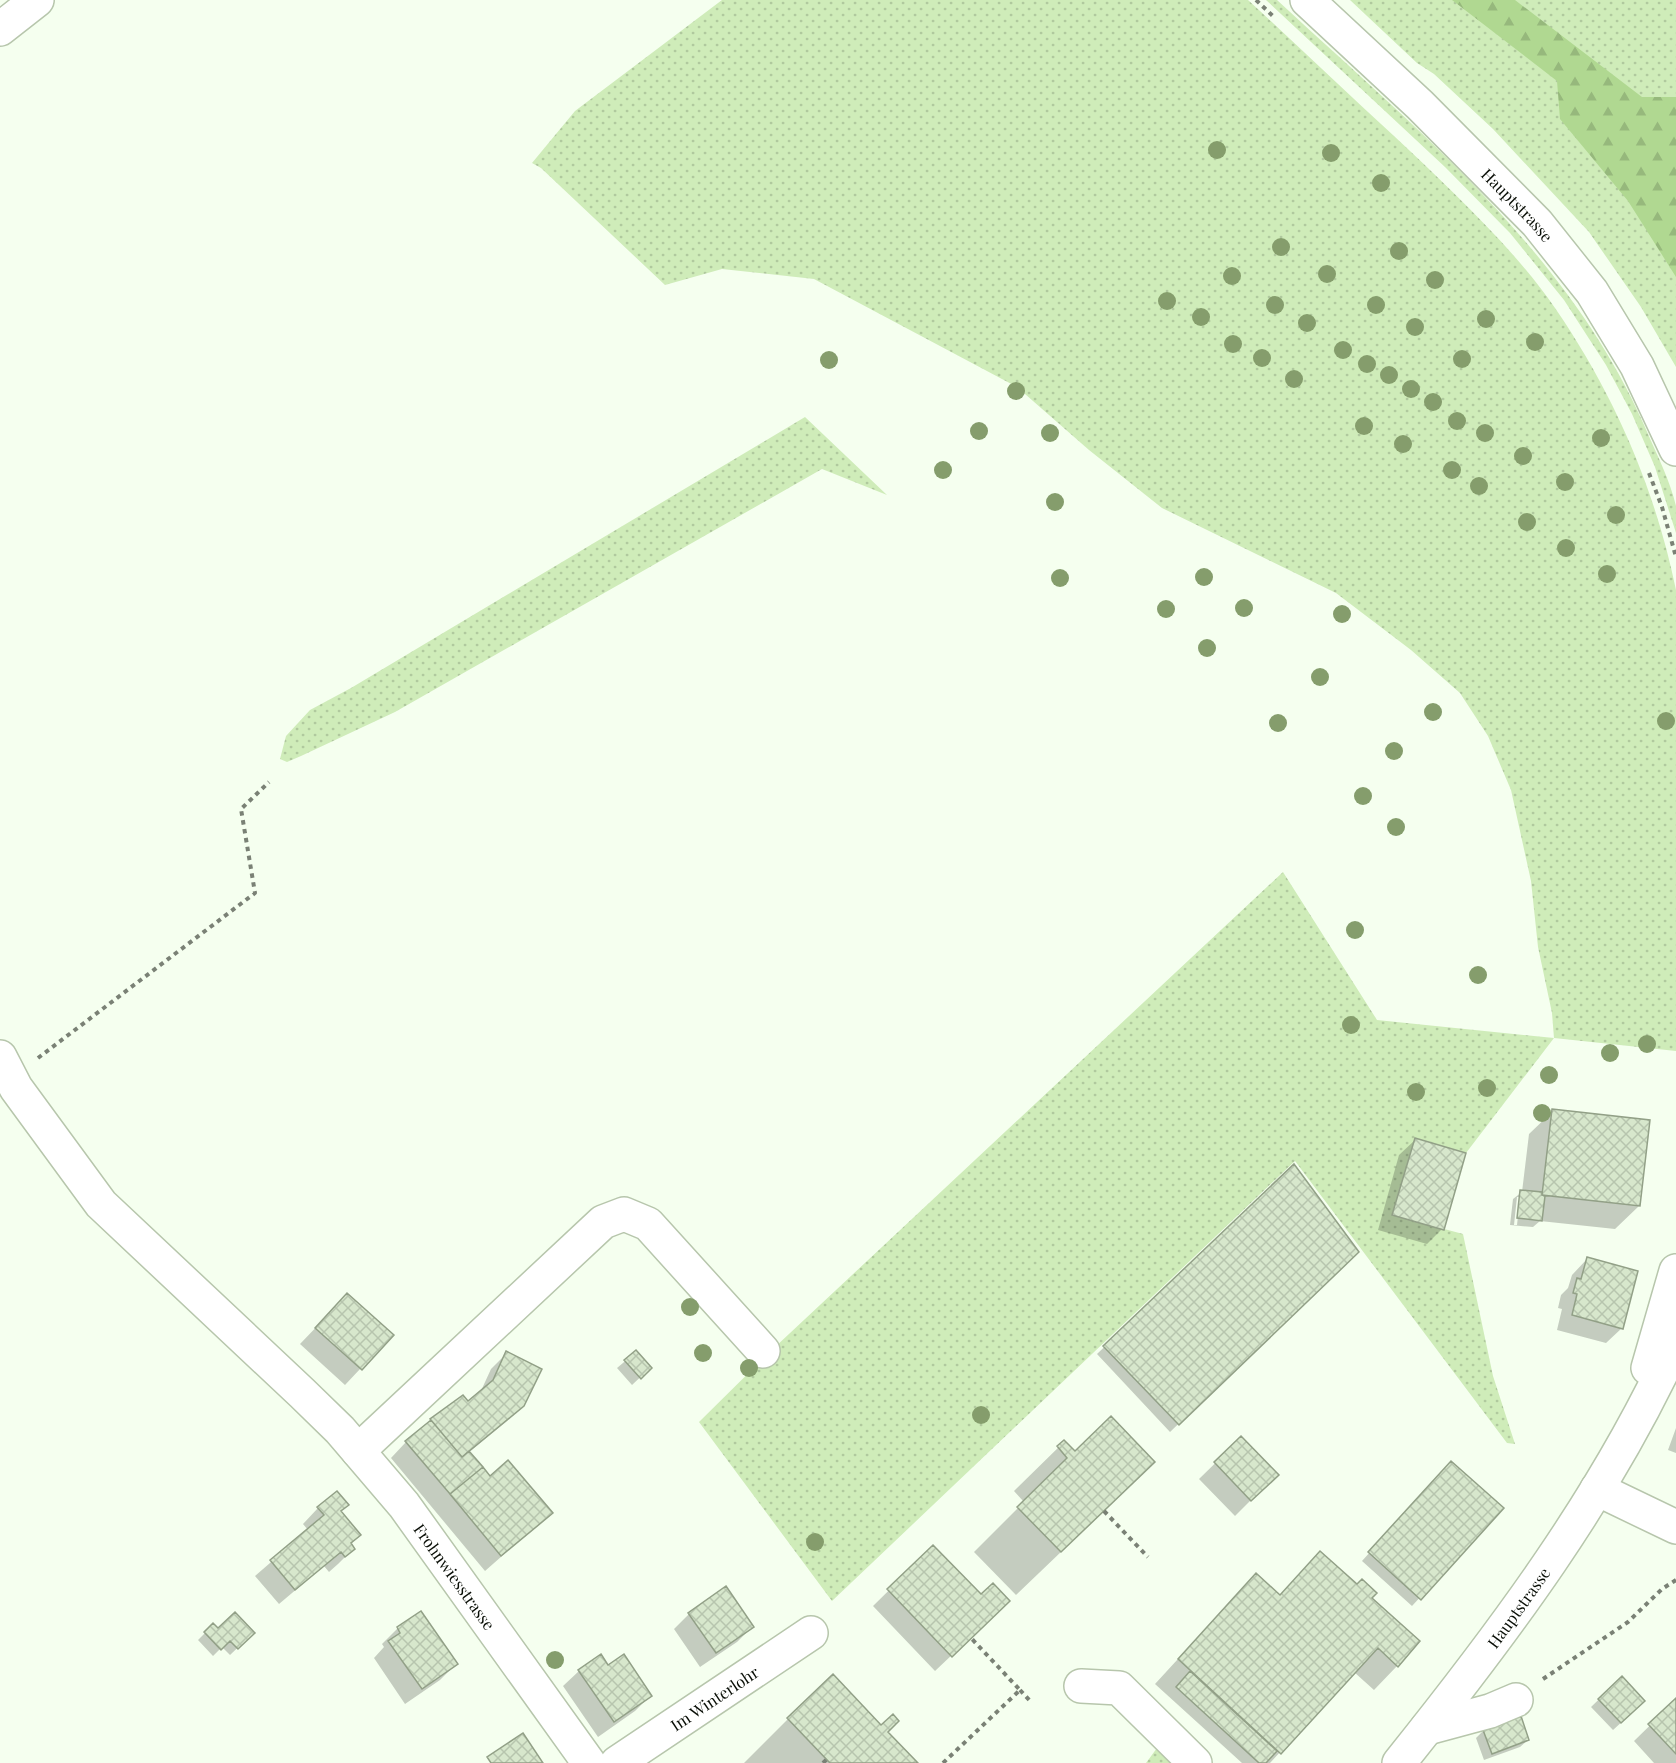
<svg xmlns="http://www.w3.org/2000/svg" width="1676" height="1763" font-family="'Playfair Display',serif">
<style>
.grass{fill:url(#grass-dots)}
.forest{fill:url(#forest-firs)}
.shadow{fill:#0003;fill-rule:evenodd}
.building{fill:url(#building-cross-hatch);stroke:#92a087;stroke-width:1.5}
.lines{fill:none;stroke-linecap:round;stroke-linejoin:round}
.minor-casing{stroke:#b7c6ac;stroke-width:36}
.major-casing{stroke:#b7c6ac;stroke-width:36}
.path{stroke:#7a8175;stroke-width:4;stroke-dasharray:4.5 4.5;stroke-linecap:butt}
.minor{stroke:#fff;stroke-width:33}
.major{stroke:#fff;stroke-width:33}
.tree{fill:#859d6c}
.labels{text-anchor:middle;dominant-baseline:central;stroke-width:4.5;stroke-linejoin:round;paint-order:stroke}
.street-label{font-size:16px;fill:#090e06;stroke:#fff}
</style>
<defs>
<pattern id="grass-dots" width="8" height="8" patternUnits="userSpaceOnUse" patternTransform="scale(1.5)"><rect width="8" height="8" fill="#cfecb9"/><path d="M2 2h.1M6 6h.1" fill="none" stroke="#b0c99e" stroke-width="1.8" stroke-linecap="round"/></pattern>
<pattern id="forest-firs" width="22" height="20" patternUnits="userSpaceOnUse" patternTransform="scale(1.5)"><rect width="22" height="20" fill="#b0d891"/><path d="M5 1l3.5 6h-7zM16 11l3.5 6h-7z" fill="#96b87c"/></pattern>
<pattern id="building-cross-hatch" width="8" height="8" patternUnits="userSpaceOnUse" patternTransform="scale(1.5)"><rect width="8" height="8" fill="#d7e7cc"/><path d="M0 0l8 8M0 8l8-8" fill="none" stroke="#b7c5ae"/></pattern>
</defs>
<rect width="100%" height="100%" fill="#f5ffef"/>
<path class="grass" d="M722,0H1248C1297,45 1345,91 1394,136C1448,187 1513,247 1555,308C1614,394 1655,488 1676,590V1051L1554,1038L1466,1153L1415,1138L1392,1215L1463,1234L1493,1376L1515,1444L1507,1443L1295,1161L832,1601L699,1422L774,1348L1283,872L1377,1020L1554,1038L1552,1013L1538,947L1531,881L1511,790L1488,736L1460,693L1411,650L1336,593L1162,508L1089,450L1017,387L814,279L722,269L665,285L541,168L532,163L575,111Z
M1266,0H1277C1416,129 1572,254 1648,434C1658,457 1670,481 1676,506C1676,515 1676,525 1676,533L1655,467L1632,414L1606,365L1564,300L1510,233L1445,167Z
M1350,0H1676V367L1641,307L1589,232L1493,129L1434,74L1417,63Z
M805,417L887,495L822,469L395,712L301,756L287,762L280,759L286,736L310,710L351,688Z
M1157,1748L1177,1763H1146Z"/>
<path class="forest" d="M1452,0H1515L1642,97H1676V277L1628,201L1560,119L1557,81Z"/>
<path class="shadow" d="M1553,1111L1639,1206L1615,1229L1540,1221L1533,1227L1510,1225L1513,1199L1522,1192L1529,1134ZM1517,1197H1520L1517,1225H1514Z
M1415,1140L1442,1229L1427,1244L1378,1230L1399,1155Z
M1294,1166L1357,1252L1170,1432L1097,1354Z
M1587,1259L1622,1328L1606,1343L1557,1330L1562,1309L1558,1308L1561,1295L1568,1288L1572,1275Z
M347,1295L392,1335L345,1385L300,1344Z
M636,1352L650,1368L632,1385L617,1368Z
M507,1353L523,1405L507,1421L468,1453L489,1478L551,1513L485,1571L391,1458L406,1442L467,1403L480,1393L491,1369Z
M1676,1428V1453L1668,1450Z
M1241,1438L1261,1490L1235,1516L1199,1479Z
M1064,1442L1109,1506L1016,1595L974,1552L1024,1502L1014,1491Z
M1444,1470L1502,1509L1412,1606L1362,1561Z
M318,1508L340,1512L359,1535L350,1545L353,1549L338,1564L329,1572L324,1566L279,1604L255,1576L308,1530L303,1524Z
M933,1547L992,1617L935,1671L873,1606Z
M1320,1553L1418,1641L1397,1666L1374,1690L1354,1672L1270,1763H1242L1155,1684L1233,1599L1279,1596Z
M689,1614L752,1627L737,1642L700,1667L674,1629Z
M213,1625L218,1630L253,1633L230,1655L222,1647L213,1656L198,1640Z
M398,1628L456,1664L440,1680L405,1704L374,1658L384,1647L382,1644Z
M608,1667L650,1696L635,1711L598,1737L563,1686L579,1671Z
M1621,1678L1636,1709L1613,1730L1591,1707Z
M1676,1700V1763H1654L1634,1741Z
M788,1719L916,1763H744Z
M1483,1731L1528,1740L1520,1747L1484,1760L1476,1738Z"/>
<path class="building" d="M1552,1109L1650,1120L1640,1206L1542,1195Z
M1415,1138L1466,1153L1444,1230L1392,1215Z
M1294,1164L1359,1252L1179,1425L1103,1346Z
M1520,1190L1542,1192V1195L1545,1196L1542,1221L1517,1218Z
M1587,1257L1638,1271L1623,1329L1572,1315L1577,1294L1573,1293L1577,1278L1581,1279Z
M347,1293L394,1335L362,1370L315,1328Z
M636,1350L652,1368L641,1379L624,1360Z
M506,1351L542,1369L524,1406L462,1457L430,1419L463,1395L468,1401L493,1380Z
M1111,1416L1155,1462L1061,1552L1017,1507L1067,1458L1057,1446L1064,1440L1075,1451Z
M431,1420L462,1457L469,1451L483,1467L450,1494L405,1441Z
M1241,1436L1279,1475L1251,1501L1214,1462Z
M508,1460L553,1513L501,1556L450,1494L483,1467L490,1476Z
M1451,1461L1504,1508L1421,1600L1368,1552Z
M337,1491L349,1505L341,1511L361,1535L351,1543L355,1549L345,1557L341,1552L295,1590L270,1560L324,1515L317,1507Z
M933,1545L981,1594L993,1583L1010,1601L952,1657L887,1589Z
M1320,1551L1357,1584L1362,1579L1377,1593L1372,1598L1420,1641L1398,1667L1378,1648L1281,1754L1178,1659L1256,1573L1280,1595Z
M726,1586L754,1627L716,1653L688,1613Z
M421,1611L458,1664L422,1689L388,1641L400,1633L397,1627Z
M235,1612L255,1633L238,1649L230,1641L221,1650L204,1632L213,1623L218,1628Z
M601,1654L608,1665L624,1654L652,1696L614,1722L578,1670Z
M1190,1671L1277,1751L1266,1763H1259L1176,1687Z
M833,1674L881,1725L893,1714L899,1721L888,1732L918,1763H830L787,1718Z
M1622,1676L1645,1701L1621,1723L1598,1699Z
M1676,1698V1754L1648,1724Z
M1521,1716L1529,1740L1492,1754L1483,1730Z
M523,1733L543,1763H491L487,1757Z"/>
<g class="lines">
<g class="minor-casing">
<g id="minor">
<path d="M0,29L37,0"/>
<path id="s1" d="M0,1057L16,1088L101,1204L302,1393L340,1430L404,1505L589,1763"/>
<path d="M358,1451L603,1222L624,1214L648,1224L763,1351"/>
<path d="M1597,1489L1676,1527"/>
<path d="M1081,1686L1119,1688L1195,1763"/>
<path d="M1427,1728L1490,1711L1516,1700"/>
<path id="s2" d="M617,1763L811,1633"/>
</g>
</g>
<g class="major-casing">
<g id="major">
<path id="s3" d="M1307,0L1420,105L1537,223L1592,292L1637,366L1676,449"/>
<path d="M1648,1368L1676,1271"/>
<path id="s4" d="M1399,1763C1504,1632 1606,1496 1676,1342"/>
</g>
</g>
<path class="path" d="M1256,0L1275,18
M1649,473L1662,507L1676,557
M38,1058L255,893L241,809L269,782
M1104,1511L1148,1557
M1543,1679L1628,1622L1662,1589L1676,1580
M1020,1690L1031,1702
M823,1763L827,1759
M943,1763L1020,1690L971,1638"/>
<use href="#minor" class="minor"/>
<use href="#major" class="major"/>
</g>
<g class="tree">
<circle cx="1217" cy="150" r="9"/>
<circle cx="1331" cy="153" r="9"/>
<circle cx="1381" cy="183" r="9"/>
<circle cx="1281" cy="247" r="9"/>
<circle cx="1399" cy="251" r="9"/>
<circle cx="1327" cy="274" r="9"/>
<circle cx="1232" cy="276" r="9"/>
<circle cx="1435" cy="280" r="9"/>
<circle cx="1167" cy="301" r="9"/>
<circle cx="1275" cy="305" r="9"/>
<circle cx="1376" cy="305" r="9"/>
<circle cx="1201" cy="317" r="9"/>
<circle cx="1486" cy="319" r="9"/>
<circle cx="1307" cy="323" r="9"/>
<circle cx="1415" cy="327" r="9"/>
<circle cx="1535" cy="342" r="9"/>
<circle cx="1233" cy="344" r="9"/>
<circle cx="1343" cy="350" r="9"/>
<circle cx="1262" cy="358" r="9"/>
<circle cx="1462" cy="359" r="9"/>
<circle cx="829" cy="360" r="9"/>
<circle cx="1367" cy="364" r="9"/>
<circle cx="1389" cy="375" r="9"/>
<circle cx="1294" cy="379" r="9"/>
<circle cx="1411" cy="389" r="9"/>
<circle cx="1016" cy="391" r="9"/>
<circle cx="1433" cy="402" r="9"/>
<circle cx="1457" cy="421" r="9"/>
<circle cx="1364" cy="426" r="9"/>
<circle cx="979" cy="431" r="9"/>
<circle cx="1050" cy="433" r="9"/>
<circle cx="1485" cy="433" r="9"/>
<circle cx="1601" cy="438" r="9"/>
<circle cx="1403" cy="444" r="9"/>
<circle cx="1523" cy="456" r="9"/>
<circle cx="943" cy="470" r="9"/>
<circle cx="1452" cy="470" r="9"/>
<circle cx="1565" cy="482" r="9"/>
<circle cx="1479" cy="486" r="9"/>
<circle cx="1055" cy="502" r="9"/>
<circle cx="1616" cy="515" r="9"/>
<circle cx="1527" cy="522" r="9"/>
<circle cx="1566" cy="548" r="9"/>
<circle cx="1607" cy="574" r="9"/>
<circle cx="1204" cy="577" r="9"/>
<circle cx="1060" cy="578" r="9"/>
<circle cx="1244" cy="608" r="9"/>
<circle cx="1166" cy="609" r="9"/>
<circle cx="1342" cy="614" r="9"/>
<circle cx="1207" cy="648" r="9"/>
<circle cx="1320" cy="677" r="9"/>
<circle cx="1433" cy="712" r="9"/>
<circle cx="1666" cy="721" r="9"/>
<circle cx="1278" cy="723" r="9"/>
<circle cx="1394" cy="751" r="9"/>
<circle cx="1363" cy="796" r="9"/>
<circle cx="1396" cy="827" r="9"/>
<circle cx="1355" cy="930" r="9"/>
<circle cx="1478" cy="975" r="9"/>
<circle cx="1351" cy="1025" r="9"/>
<circle cx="1647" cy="1044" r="9"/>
<circle cx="1610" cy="1053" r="9"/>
<circle cx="1549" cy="1075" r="9"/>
<circle cx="1487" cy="1088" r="9"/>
<circle cx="1416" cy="1092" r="9"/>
<circle cx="1542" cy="1113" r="9"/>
<circle cx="690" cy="1307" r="9"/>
<circle cx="703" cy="1353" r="9"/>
<circle cx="749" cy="1368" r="9"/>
<circle cx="981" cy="1415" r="9"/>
<circle cx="815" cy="1542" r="9"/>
<circle cx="555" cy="1660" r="9"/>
</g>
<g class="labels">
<g class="street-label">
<text stroke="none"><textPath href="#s3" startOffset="294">Hauptstrasse</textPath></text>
<text stroke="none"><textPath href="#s1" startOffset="694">Frohnwiesstrasse</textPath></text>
<text stroke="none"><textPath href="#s4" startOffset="196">Hauptstrasse</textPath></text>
<text stroke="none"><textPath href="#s2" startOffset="117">Im Winterlohr</textPath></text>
</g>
</g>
</svg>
